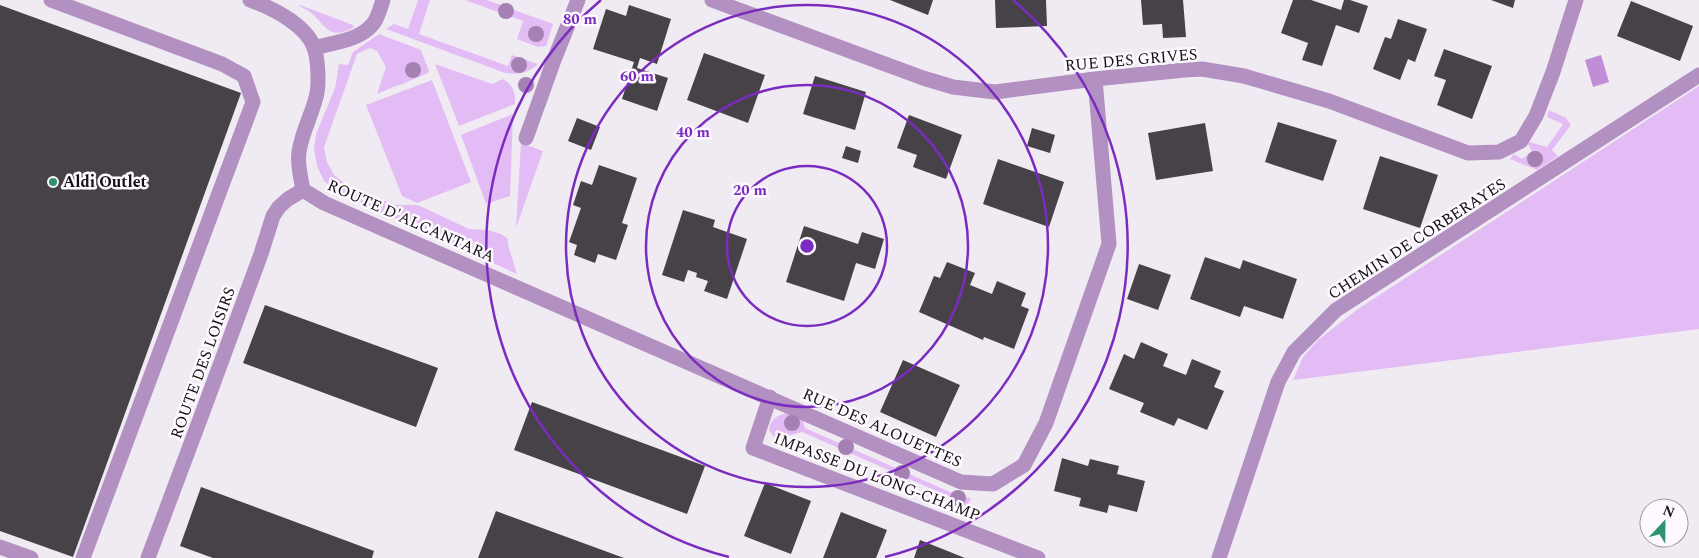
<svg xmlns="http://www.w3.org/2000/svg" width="1699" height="558" font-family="Spectral,serif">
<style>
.green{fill:#e3bcf5}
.water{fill:#c08dd6}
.building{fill:#464248}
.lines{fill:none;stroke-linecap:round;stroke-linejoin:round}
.lane{stroke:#b290c1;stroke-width:15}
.street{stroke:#b290c1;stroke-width:15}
.tree{fill:#a580b3}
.ring{fill:none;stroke:#7b2cbf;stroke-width:2.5}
.poi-dot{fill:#2e936f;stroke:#fdf9ff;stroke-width:2}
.labels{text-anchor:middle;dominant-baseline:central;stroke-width:5;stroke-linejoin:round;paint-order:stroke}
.street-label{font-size:16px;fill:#121013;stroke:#fdf9ff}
.poi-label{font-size:16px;font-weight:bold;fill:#121013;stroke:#fdf9ff;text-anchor:start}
.centre{fill:#7b2cbf;stroke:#fdf9ff;stroke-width:2.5}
.ring-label{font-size:15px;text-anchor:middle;font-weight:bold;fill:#7b2cbf;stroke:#fdf9ff;stroke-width:5;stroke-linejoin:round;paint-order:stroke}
</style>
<rect width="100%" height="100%" fill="#f0ebf2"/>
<path class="green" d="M418,0H430L419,34L508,66L512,55L538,64C528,73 519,75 505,73L386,29L394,24L408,29Z
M465,0H487L553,24L546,46L538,47L517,39L523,21Z
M300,5L353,25L354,27C329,42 326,25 310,12C307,10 303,8 299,6Z
M379,34L421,50L429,71L428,73L400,85H398L377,94L386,67L377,51L370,48L357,54L324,147L327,162L334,175L351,188L396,205H418L469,229L488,230L501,234L508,239V245L517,274L339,193L324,181L317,166L314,149L316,134L335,88L339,64L348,65L353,52Z
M435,64L492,84L503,79C514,86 515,92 515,104L459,126Z
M432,80L471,182L417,203L402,196L366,105Z
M1699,86V329L1293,380L1303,357L1318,340L1358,309Z
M1549,110L1566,118L1571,125L1552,150L1558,156L1537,170L1510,159L1514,154L1522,159L1532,151L1528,144L1529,142L1547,147L1563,124L1547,117Z
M513,114L510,196L486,204L461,135Z
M521,143L543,151L516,228Z
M790,412L802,418L805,428L959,496L971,498L965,513L960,511L957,500L802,432L779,438L774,437L769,430C772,416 778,416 790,412Z"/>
<path class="water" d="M1601,55L1609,82L1593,87L1585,60Z"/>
<path class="building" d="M890,0H933L928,15Z
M995,0H1046L1047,26L996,28Z
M1141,0H1183L1186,37L1163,38L1162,24L1143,25Z
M1293,0H1311L1341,10L1344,0H1350L1368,6L1359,33L1336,25L1322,66L1302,60L1308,43L1281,33Z
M1491,0H1515L1513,8Z
M1631,1L1693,26L1680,61L1617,36Z
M0,5L241,93L73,557L0,531Z
M629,5L671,19L657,64L640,58L637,68L668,78L657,111L622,99L634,62L593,49L606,9L626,16Z
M1398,19L1427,29L1415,62L1408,59L1400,80L1373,69L1385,37L1391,39Z
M1444,49L1492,66L1472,119L1437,105L1446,80L1434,76Z
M704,53L765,75L748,123L687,100Z
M815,76L866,92L855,130L803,114Z
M909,115L962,135L946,179L913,167L917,155L897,148Z
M577,118L600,127L591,150L568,141Z
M1278,122L1337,140L1323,181L1265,162Z
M1205,123L1213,171L1156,180L1148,133Z
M1032,128L1055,135L1050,153L1027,146Z
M846,146L861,151L858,163L842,158Z
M1380,156L1438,175L1420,228L1363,209Z
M998,159L1064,182L1049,227L983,204Z
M599,165L637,178L622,223L628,225L616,260L598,254L595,263L574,255L577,245L569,242L581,208L573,205L581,181L592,185Z
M683,210L715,220L713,227L747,239L727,299L704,291L708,281L696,277L697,273L688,270L684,282L662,275Z
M804,226L858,244L862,232L884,239L875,269L856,263L844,301L786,282Z
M1205,257L1240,269L1243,260L1297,279L1283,319L1244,306L1240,317L1190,299Z
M947,262L975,273L970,285L992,294L997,281L1026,293L1021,306L1029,309L1014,349L984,337L983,340L919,312L934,276L940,278Z
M1139,264L1171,275L1158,310L1127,299Z
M265,305L438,368L416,427L243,363Z
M1141,342L1168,354L1163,366L1186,375L1192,359L1221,371L1214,387L1224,391L1207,430L1178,418L1174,426L1140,412L1144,403L1109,389L1124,354L1134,359Z
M903,360L960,385L936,437L880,412Z
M532,402L705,466L687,514L514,450Z
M1062,458L1088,466L1090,459L1119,466L1117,474L1145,481L1137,512L1109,505L1107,513L1079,506L1081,498L1054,491Z
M765,483L811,501L791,554L744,536Z
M201,487L374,551L372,558H213L180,546Z
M496,511L624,558H478Z
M841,512L887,530L876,558H823Z
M920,540L965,558H914Z"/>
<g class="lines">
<path class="lane" d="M51,0L222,64L244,76L253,102L83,558
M314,48C332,43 360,40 372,25C378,19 380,8 383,0
M0,547L31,558
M1219,558L1278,382L1294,352L1336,310L1699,75"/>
<path class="street" d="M250,0C272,8 305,24 314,47C318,58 319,82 317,93C313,113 302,131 299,152C297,164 301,178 303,190L324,203L399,236L961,482L993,484L1024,465L1046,423L1109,244L1095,79
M712,0L923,78L953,87L995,92L1095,79L1185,70L1202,69L1244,76L1329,101L1468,153L1499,152L1521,141L1536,116L1553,72L1576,0
M526,138L554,60L578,0
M770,397L753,448L1038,558
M148,558L202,414L261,254L273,216L279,207L288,199L303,190"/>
</g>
<g class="tree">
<circle cx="506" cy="11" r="8"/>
<circle cx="536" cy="34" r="8"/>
<circle cx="519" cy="65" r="8"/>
<circle cx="413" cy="70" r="8"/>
<circle cx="526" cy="85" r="8"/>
<circle cx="1535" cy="159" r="8"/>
<circle cx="792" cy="423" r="8"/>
<circle cx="846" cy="447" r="8"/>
<circle cx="902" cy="473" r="8"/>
<circle cx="958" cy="498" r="8"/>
</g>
<g class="ring">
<circle cx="807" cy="246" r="80"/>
<circle cx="807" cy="246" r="161"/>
<circle cx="807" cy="246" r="241"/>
<path d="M729 557A321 321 0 0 1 601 0M1013 0A321 321 0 0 1 885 557"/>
</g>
<circle class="poi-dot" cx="53" cy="182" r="5"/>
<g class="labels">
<g class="street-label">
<text transform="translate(1131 60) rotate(-5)">RUE DES GRIVES</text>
<text transform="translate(411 221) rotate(24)">ROUTE D'ALCANTARA</text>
<text transform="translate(1417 239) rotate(-33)">CHEMIN DE CORBERAYES</text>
<text transform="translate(203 363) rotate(-70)">ROUTE DES LOISIRS</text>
<text transform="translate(882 428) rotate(24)">RUE DES ALOUETTES</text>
<text transform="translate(877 477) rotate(21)">IMPASSE DU LONG-CHAMP</text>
</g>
<g class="poi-label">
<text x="63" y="182">Aldi Outlet</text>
</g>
</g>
<circle cx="807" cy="246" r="8" class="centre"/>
<g class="ring-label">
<text x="580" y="24">80 m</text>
<text x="637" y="81">60 m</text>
<text x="693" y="137">40 m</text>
<text x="750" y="195">20 m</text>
</g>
<g transform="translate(1664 523) rotate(22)"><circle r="24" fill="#fdf9ff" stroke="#9f9ca1"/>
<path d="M0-4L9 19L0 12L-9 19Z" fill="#2e936f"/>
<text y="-8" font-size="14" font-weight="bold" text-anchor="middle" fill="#121013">N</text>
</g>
</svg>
